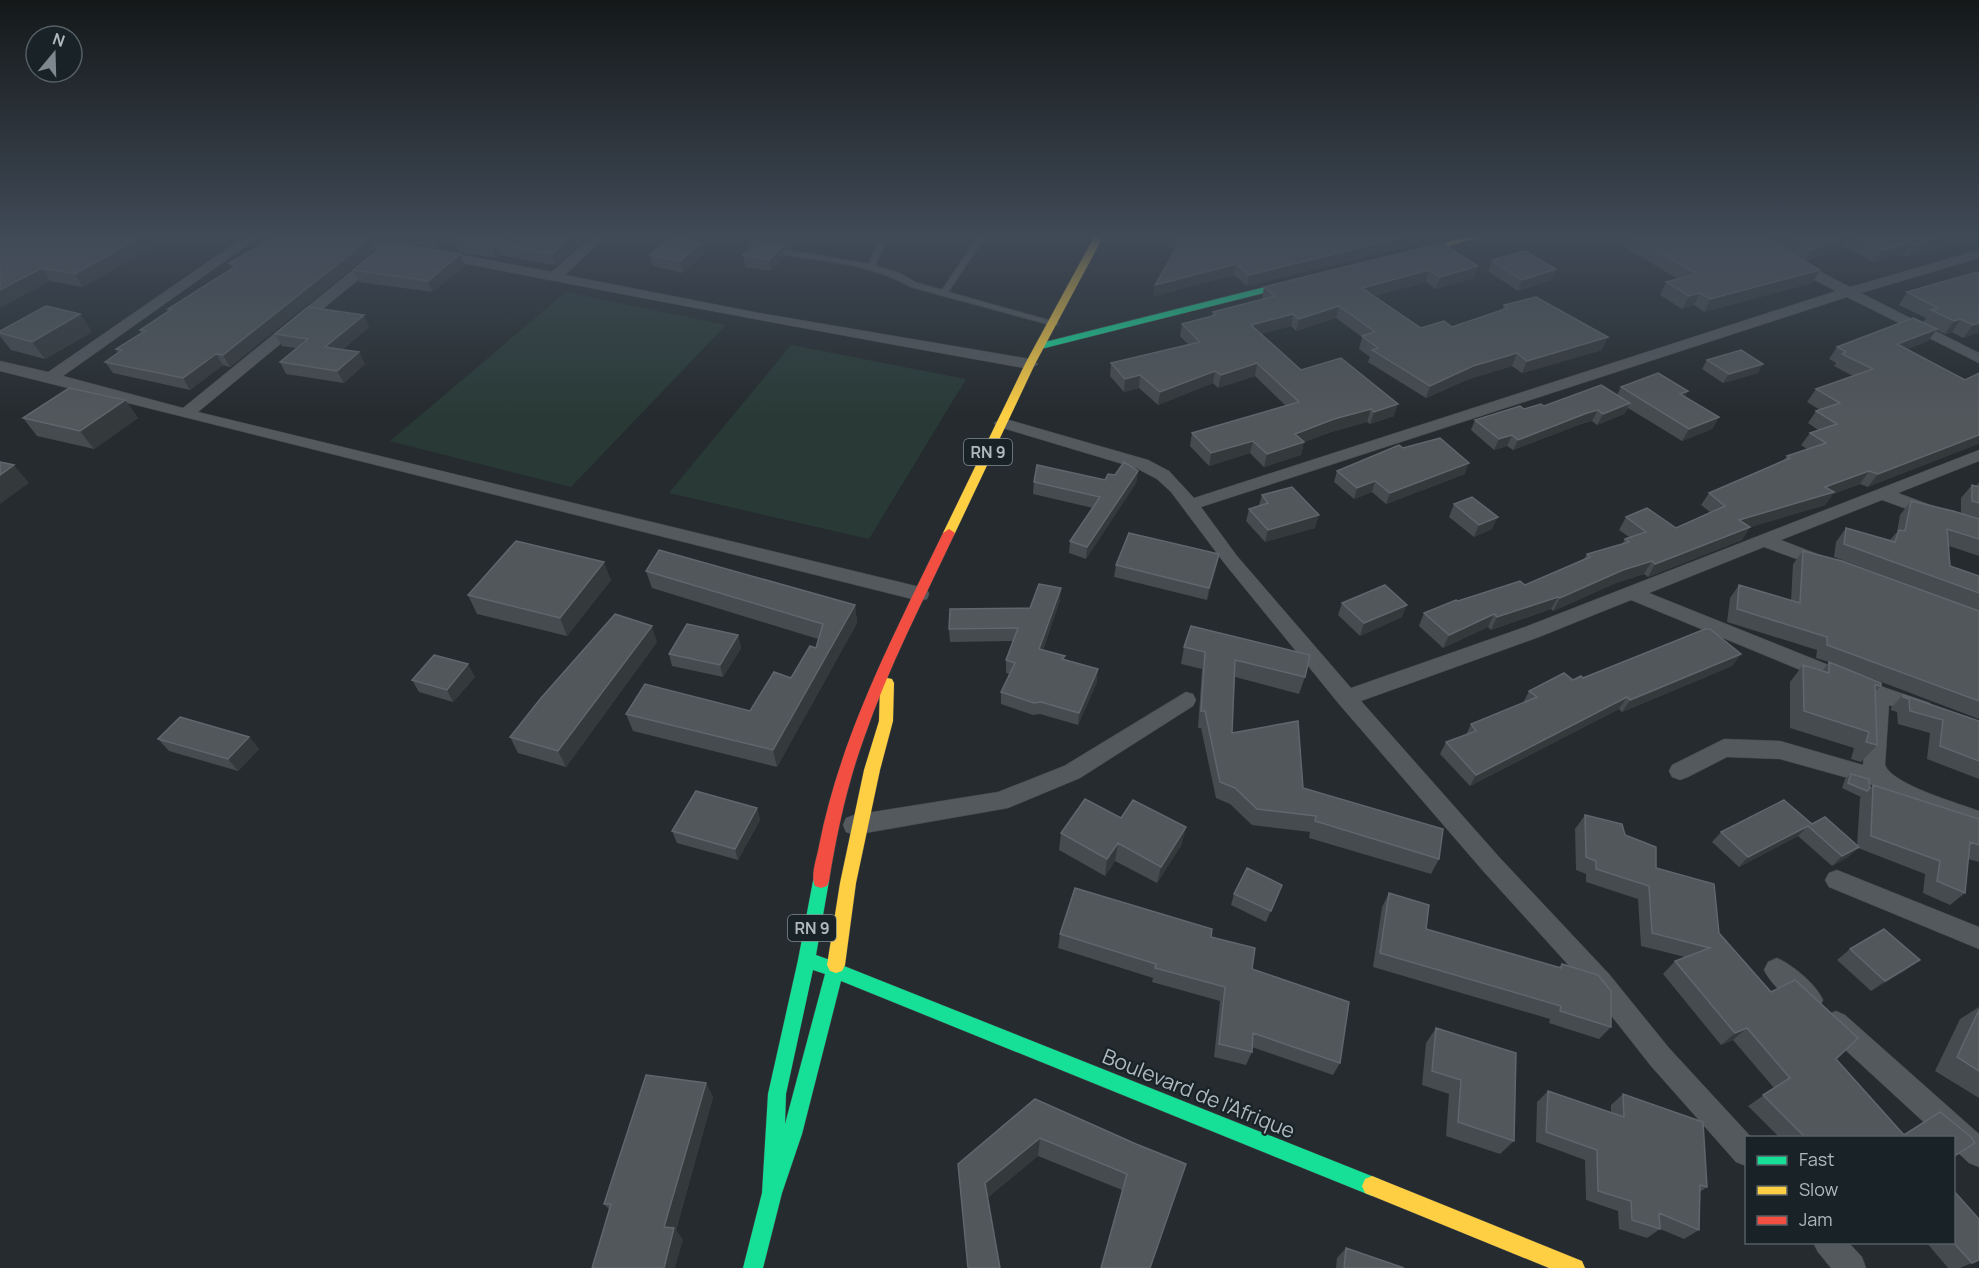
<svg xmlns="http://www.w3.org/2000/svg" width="1979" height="1268" font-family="Manrope,sans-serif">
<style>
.green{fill:#293a36}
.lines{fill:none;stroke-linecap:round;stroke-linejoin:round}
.lane-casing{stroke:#424749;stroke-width:2}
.street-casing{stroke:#424749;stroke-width:1}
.fast-casing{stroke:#424749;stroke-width:1}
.slow-casing{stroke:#424749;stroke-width:1}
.jam-casing{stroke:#424749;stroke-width:1}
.lane{fill:#54595d;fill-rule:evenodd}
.street{fill:#54595d;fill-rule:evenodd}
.fast{fill:#16e098;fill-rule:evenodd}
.slow{fill:#ffcf43;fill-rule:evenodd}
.jam{fill:#f24e42;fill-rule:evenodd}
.wall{fill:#464b4f}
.shaded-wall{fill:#34393c}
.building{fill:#51575b;stroke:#60666b;stroke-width:1.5}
.labels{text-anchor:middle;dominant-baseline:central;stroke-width:4.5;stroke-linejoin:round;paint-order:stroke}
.shield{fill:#192327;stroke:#818c92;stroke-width:1.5}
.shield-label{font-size:16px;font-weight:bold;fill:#aeb9c0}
.near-street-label{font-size:21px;fill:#aeb9c0;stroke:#192327}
</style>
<rect width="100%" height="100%" fill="#252b2e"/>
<path class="green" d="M566,292L726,325L571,487L390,441Z
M791,345L966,379L869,539L669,493Z"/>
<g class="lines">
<g class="lane-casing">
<path id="lane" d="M750,237H757L759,244L768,247L869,264L881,237H888L875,266L899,273L917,283L942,290L978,237H985L948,292L1058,323L1057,325H1051L911,287C866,261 813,261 763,251L754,246Z"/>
</g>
<g class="street-casing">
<path id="street" d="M0,237H13L0,245Z
M244,237H259L63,376L183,408L371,255H381L383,258L381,261L198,412L920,587L927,589L929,594L927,599L920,601L0,371V361L48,372Z
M333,237H359L394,244L396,247L389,251L339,241Z
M592,237H606L565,275L759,313L1030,359L1038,364L1030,369C832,334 634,297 437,258L430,254L437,250L551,272Z
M1979,250V258L1861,293L1979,353V363L1847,297L1201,507L1237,556L1351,688L1525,627L1979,450V461L1898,493L1979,523V535L1882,500L1781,540L1830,559L1833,563L1830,567L1824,569L1818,567L1764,547L1649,593L1886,688L1930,703L1933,709L1930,715L1923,717L1889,705L1885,765C1893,785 1958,803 1979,811V831L1890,795L1873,785L1780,759L1727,757L1688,777L1680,780L1672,777L1669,771L1672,765L1724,739L1780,741L1863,765L1868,698L1631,600L1539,637L1361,701L1500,858L1609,974L1669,1048L1752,1138H1746V1166L1736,1162L1651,1066L1591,990L1484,872L1339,704L1225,564L1171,492L1157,479L1136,468L996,426L994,423L1002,418L1148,460L1169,471L1194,498L1836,291L1789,267L1787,264L1789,261H1799L1850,287Z
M1186,692L1193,694L1196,700L1193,706L1080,778L1008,808L854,835L846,832L843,825L846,818L854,815L998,792L1064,766Z
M1837,870L1979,927V949L1829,887L1825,880L1829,873Z
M1777,958C1793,965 1816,984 1823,1000L1819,1009L1810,1012C1794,1006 1772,986 1764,970L1768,962Z
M1836,1011L1845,1015L1979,1134V1167L1969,1163L1954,1149V1138H1941L1827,1033L1823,1024L1827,1015Z
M1813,1242H1848L1862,1257L1866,1268H1831L1818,1252Z"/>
</g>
<g class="fast-casing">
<path id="fast" d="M1301,278L1306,281L1304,283L1041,349L1036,346L1037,344Z
M821,874L827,876L829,881L816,955L830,960L836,957L842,959L844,966L1379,1179L1382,1186L1379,1193L1372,1196L841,981L802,1134L782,1193L763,1268H743L762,1193L768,1094L798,960L813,881L815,876ZM813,970L825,974L785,1124L786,1094Z"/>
</g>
<g class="slow-casing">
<path id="slow" d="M1094,237H1103L1035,364L955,533L953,536H945L943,533L1025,364Z
M1465,237H1480L1410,257L1405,254Z
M887,678L892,679L894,683L893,721L880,770L856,883L845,965L842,971L836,973L830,971L827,965L840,883L864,770L879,721L880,683L882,679Z
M1372,1176L1582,1261L1585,1268H1549L1365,1193L1362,1186L1365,1179Z"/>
</g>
<g class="jam-casing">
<path id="jam" d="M949,529L955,533C923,601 888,668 864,738C847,785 837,832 829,881L827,886L821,888L815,886C810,875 817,858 819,846C841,734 894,635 943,533Z"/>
</g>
<use href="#lane" class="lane"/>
<use href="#street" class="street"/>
<use href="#fast" class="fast"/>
<use href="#slow" class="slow"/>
<use href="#jam" class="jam"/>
</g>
<path class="wall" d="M10,237H183L171,244L161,242L83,287L50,281Z
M201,237H232L224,242Z
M373,237H453L438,249Z
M457,237H589L555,265L500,255L496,258L458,252L454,240Z
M767,237H804L792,249L783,247L784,257L771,271L745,267L743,255L768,242Z
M897,237H934L929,244L897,239Z
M1167,237H1427L1422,238L1421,243L1247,286L1234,275L1154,296L1155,285L1176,248L1166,246Z
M1608,237H1979L1977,240L1970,238L1907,257L1904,255L1874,262L1843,247L1805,262L1812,283L1704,312L1694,305L1682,309L1660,295L1666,282L1678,279Z
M369,239L374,250L230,367L223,365L190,390L113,373L105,362L118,353L116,349L142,333L140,330L170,311L168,309L232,268L229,263Z
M702,243L704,254L683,273L653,266L650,255Z
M1442,243L1478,266L1474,278L1436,289L1426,282L1374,296L1421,328L1452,327L1502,310L1504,305L1602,350L1522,373L1512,366L1469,379L1426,398L1368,362L1370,357L1359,349L1362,337L1336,318L1296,331L1291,326L1261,334L1301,370L1394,416L1370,424L1367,422L1331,432L1304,442L1301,455L1264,467L1250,453L1209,466L1190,446L1192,433L1286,406L1255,376L1218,388L1213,383L1158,405L1139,388L1124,392L1110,376L1111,363L1188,344L1180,336L1182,324L1212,316L1213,312L1262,299L1264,287Z
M460,254L465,266L432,292L359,282L353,270Z
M1492,260L1552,280L1518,291L1488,271Z
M1979,273V332L1963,338L1952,332L1945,334L1936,330L1928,341L1907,349L1965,380L1868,487L1860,484L1833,494L1825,505L1750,527L1742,540L1648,577L1644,574L1616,583L1553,611L1551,609L1491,630L1488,627L1443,648L1419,626L1424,613L1458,601L1525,585L1584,559L1587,554L1622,544L1625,539L1629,537L1619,530L1626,517L1676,528L1710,512L1701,505L1709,493L1784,460L1787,456L1807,449L1801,445L1810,433L1818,430L1808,423L1816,411L1820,410L1807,402L1816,389L1853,376L1834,366L1836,363L1829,359L1837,347L1923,322L1926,318L1899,305L1907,292Z
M80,314L92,332L45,359L11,350L0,336V331Z
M369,327L342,350L365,364L344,383L286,374L280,362L296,348L282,346L275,334Z
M1707,360L1758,373L1723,383L1702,369Z
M1621,387L1685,397L1719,417L1712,429L1682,441L1628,408L1624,414L1597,425L1592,421L1581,424L1513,450L1507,446L1494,450L1471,430L1475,420L1524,409L1617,395Z
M125,400L138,418L94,449L37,436L23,418Z
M1403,448L1465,474L1386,504L1372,492L1354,499L1334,482L1337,471Z
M1138,471L1136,483L1086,559L1069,553L1070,541L1093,508L1033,494L1034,482L1105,480L1115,475Z
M1979,482V556L1949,546L1950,566L1979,576V611L1834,557L1836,542L1846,528L1890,540L1897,532L1900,515L1911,501L1961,513V498L1972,485L1976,486Z
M1262,495L1315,528L1265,542L1246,521L1249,509L1259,505Z
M1454,504L1492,529L1474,537L1449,517Z
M1803,551L1979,611V719L1863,675L1881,686L1875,692L1877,745L1861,762L1851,759L1854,748L1790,728V682L1803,665L1822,671L1829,662L1816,658L1817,650L1727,622L1730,598L1739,585L1791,601L1793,564Z
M1219,554L1207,600L1114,577L1116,565Z
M646,571L855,605L857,623L777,767L633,731L626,714L750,711L791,678L816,648L818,639L652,588Z
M611,580L567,636L477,614L468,595Z
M1060,600L1043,650L1065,656L1064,660L1097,682L1078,725L1040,714L1033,715L1001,704V692L1010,674L1006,673V660L1013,641L950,642L949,629Z
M1342,603L1402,617L1360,636L1338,615Z
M738,635L741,648L723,677L672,666L669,654Z
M657,642L566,767L518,753L510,737Z
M1184,647L1305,677L1299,694L1235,677L1232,733L1303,788L1439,859L1431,874L1309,838L1310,832L1252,825L1230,804L1216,798L1201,728H1198L1202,669L1181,664Z
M1741,654L1732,666L1622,712L1619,709L1470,786L1440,754L1446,742L1466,735L1471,724L1523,703L1529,691L1583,678Z
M475,677L453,702L419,692L412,680Z
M1903,695L1979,721V779L1927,759L1930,733L1898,724L1897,712L1891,710V708Z
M249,737L259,749L238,771L169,751L158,739Z
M1851,774L1870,788L1873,785L1979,819V862L1968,859L1965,893L1950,905L1923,893L1925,874L1858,848L1848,857L1832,866L1798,836L1739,867L1712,842L1721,832L1812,824L1857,846L1860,798L1861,797L1842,788L1845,779Z
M757,808L760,820L738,860L677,843L672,831Z
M1585,815L1625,835L1719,933L1771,992L1836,1059L1903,1135L1940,1112L1953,1137H1779L1748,1106L1774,1088L1733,1040L1721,1045L1663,974L1675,961L1685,957L1641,946L1638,899L1586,882V874L1576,870L1575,829Z
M1061,833L1182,844L1157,883L1115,861L1105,876L1059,850Z
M1282,885L1266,922L1231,905L1234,894Z
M1389,893L1426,929L1558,968L1562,964L1611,1027L1599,1039L1549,1023L1550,1019L1373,967L1382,907Z
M1060,934L1211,937L1252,969L1340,1063L1333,1075L1252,1047V1052L1246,1065L1214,1057L1220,1001L1152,982L1153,978L1058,948Z
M1850,949L1906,970L1871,991L1837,960Z
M1979,1007V1098L1935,1071L1960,1019Z
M1436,1028L1514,1141L1500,1154L1446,1136L1449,1094L1422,1085L1426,1043Z
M706,1083L713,1097L676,1230L683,1240L610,1210L604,1204Z
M1548,1091L1611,1113V1105L1623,1094L1707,1187L1700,1192L1699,1230L1684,1239L1660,1229L1647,1238L1619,1229L1618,1211L1586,1200L1585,1160L1536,1142L1537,1102Z
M1035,1099L1136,1144L1122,1190L1038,1156L987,1198L1000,1268H968L958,1164Z
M1926,1242H1953L1972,1263L1960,1268H1948Z
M1346,1248L1404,1268H1336L1337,1258Z"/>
<path class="shaded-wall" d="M140,237H159L161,242L83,287L75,274Z
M167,237H183L171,244Z
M222,237H232L224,242Z
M434,237H453L438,249Z
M572,237H589L555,265L552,254Z
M791,237H804L792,249Z
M929,237H934L929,244Z
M1404,237H1427L1422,238L1421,243L1247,286L1249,275Z
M1844,237H1849L1843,247L1804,262L1811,250Z
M1940,237H1970L1907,257L1916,245Z
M369,239L374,250L230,367L223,355Z
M702,243L704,254L683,273L680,261Z
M1912,243L1904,255L1874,262L1882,250Z
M496,244L500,255L496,258L492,247Z
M783,246L784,257L771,271L769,260Z
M460,254L465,266L432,292L428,281Z
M1236,264L1234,275L1154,296L1155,285Z
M1478,266L1474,278L1436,289L1440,277Z
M42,268L50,281L0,308V290Z
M1556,269L1552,280L1518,291L1522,280Z
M1429,270L1426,282L1359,300L1362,288Z
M1820,270L1812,283L1704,312L1710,299Z
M1700,293L1694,305L1682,309L1689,296Z
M1339,306L1336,318L1296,331L1299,319Z
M80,314L92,332L45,359L32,342Z
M1293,314L1291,326L1249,337L1251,325Z
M364,315L369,327L331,359L325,347Z
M1961,319L1952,332L1945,334L1954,321Z
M1979,323V332L1963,338L1973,325Z
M1937,329L1928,341L1889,356L1897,344Z
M1608,337L1602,350L1522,373L1527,361Z
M359,352L365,364L344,383L337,371Z
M1517,353L1512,366L1469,379L1426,398L1430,386L1473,366Z
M216,354L223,365L190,390L183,378Z
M1257,363L1255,376L1218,388L1221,375Z
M1763,364L1758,373L1723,383L1729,374Z
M1215,371L1213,383L1158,405L1160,392Z
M1140,375L1139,388L1124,392L1125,379Z
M1688,391L1682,403L1680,394Z
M125,400L138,418L94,449L80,431Z
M1630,403L1624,414L1597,425L1603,414Z
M1398,404L1394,416L1370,424L1374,412Z
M1371,409L1367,422L1331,432L1304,442L1301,455L1264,467L1267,454L1295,434L1334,419Z
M1598,410L1592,421L1581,424L1513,450L1518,440L1587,413Z
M1719,417L1712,429L1682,441L1689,429Z
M1512,435L1507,446L1494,450L1499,439Z
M1979,435V444L1868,487L1878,474Z
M1253,441L1250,453L1209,466L1211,453Z
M1469,463L1465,474L1386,504L1390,493Z
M14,465L29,483L0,504V475Z
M1138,471L1136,483L1086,559L1087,547Z
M1869,471L1860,484L1833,494L1825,505L1731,533L1739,520L1825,487Z
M1375,481L1372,492L1354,499L1357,488Z
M1319,515L1315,528L1265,542L1268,530Z
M1498,517L1492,529L1474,537L1479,525Z
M1750,527L1742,540L1648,577L1655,564Z
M1219,554L1217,566L1207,600L1209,588Z
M1652,561L1644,574L1616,583L1553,611L1560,598L1623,570Z
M604,562L611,580L567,636L560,618Z
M1061,588L1060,600L1039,661V649Z
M1558,597L1551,609L1491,630L1497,617Z
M855,605L857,623L777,767L773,750Z
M1407,605L1402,617L1360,636L1364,623Z
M1494,614L1488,627L1443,648L1449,635Z
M652,626L657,642L566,767L558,751Z
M738,635L741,648L723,677L720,665Z
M1741,654L1732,666L1622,712L1630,700Z
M468,664L475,677L453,702L447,690Z
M1098,669L1097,682L1078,725L1079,713Z
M1627,697L1619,709L1470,786L1476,775Z
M249,737L259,749L238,771L228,759Z
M757,808L760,820L738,860L735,849Z
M1808,826L1798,836L1739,867L1748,857Z
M1186,827L1182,844L1157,883L1161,867Z
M1118,843L1115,861L1105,876L1107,859Z
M1859,847L1848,857L1832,866L1842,856Z
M1920,960L1906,970L1871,991L1885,981Z
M1747,1028L1733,1040L1721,1045L1735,1033Z
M706,1083L713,1097L676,1230L683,1240L675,1268H664V1227Z
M1040,1138L1038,1156L985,1200V1183Z"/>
<path class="building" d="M10,237H140L75,274L42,268L0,290V242Z
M275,237H359L369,239L223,355L216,354L183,378L105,362L122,350L116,349L145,331L140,330L172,309H168L238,265L229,263Z
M457,237H572L552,254L496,244L492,247L454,240Z
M671,237H675L702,243L680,261L650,255Z
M1176,237H1282L1298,240L1294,237H1404L1249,275L1236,264L1155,285L1182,238Z
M1634,237H1761L1820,270L1710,299L1700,293L1689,296L1666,282L1697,274Z
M1788,237H1844L1811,250Z
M1855,237H1940L1916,245L1912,243L1882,250Z
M758,241L783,246L769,260L743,255Z
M388,242L460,254L428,281L353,270Z
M1442,243L1478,266L1440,277L1429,270L1362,288L1421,328L1444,321L1452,327L1508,308L1504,305L1536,297L1608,337L1527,361L1517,353L1473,366L1430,386L1372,350L1378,348L1362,336L1375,332L1339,306L1299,319L1293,314L1251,325L1301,370L1341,358L1398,404L1374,412L1371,409L1334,419L1295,434L1304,442L1267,454L1253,441L1211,453L1192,433L1299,402L1257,363L1221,375L1215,371L1160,392L1140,375L1125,379L1111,363L1200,342L1182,324L1216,315L1213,312L1275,296L1264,287Z
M1525,251L1556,269L1522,280L1492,260Z
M1977,272L1979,273V323L1973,325L1961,319L1954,321L1931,310L1938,308L1907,292Z
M46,306L80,314L32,342L0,333V331Z
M308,307L364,315L325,347L359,352L337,371L280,362L308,339L275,334Z
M1913,318L1937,329L1897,344L1965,380L1979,373V435L1878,474L1869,471L1825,487L1834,492L1739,520L1750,527L1655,564L1652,561L1623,570L1560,598L1558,597L1497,617L1494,614L1449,635L1424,613L1456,600L1458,601L1520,581L1525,585L1590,557L1587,554L1629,542L1625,539L1646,532L1626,517L1647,508L1676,528L1725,506L1709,493L1790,458L1787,456L1826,443L1810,433L1837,424L1816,411L1840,403L1816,389L1873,369L1842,354L1846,352L1837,347Z
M1741,350L1763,364L1729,374L1707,360Z
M1658,373L1688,391L1680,394L1719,417L1689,429L1621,387Z
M1601,385L1630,403L1603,414L1598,410L1587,413L1518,440L1512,435L1499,439L1475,420L1520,406L1524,409L1541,404L1544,406Z
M69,388L125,400L80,431L23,418Z
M1440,438L1469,463L1390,493L1375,481L1357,488L1337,471L1399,445L1403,448Z
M0,462L14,465L0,475Z
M1124,462L1138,471L1087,547L1070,541L1100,497L1034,482L1037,465L1105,480L1108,474L1115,475Z
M1972,485L1979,487V503L1972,501Z
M1292,487L1319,515L1268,530L1249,509L1268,503L1262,495Z
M1472,497L1498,517L1479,525L1454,504Z
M1911,501L1953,511L1979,519V539L1947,529L1950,566L1979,576V593L1844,544L1846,528L1895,542L1899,530L1905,531Z
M1129,533L1219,554L1209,588L1116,565Z
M516,541L604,562L560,618L468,595Z
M659,550L855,605L773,750L626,714L645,684L750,711L774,672L791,678L810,646L816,648L823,624L646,571Z
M1803,551L1842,561L1979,611V701L1827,645V637L1737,609L1739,585L1800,603Z
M1039,584L1061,588L1039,649L1065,656L1062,659L1098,669L1079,713L1041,702L1034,703L1001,692L1015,663L1006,660L1018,628L949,629L950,609L1030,608Z
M1385,585L1407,605L1364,623L1342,603Z
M615,614L652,626L558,751L510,737L541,698Z
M687,624L738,635L720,665L669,654Z
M1191,626L1310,655L1305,677L1235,660L1232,733L1298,721L1303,788L1443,829L1439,859L1315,821L1316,816L1257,809L1235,788L1220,782L1205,711H1201L1205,652L1184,647Z
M1705,629H1710L1741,654L1630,700L1627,697L1476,775L1446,742L1476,731L1471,724L1537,697L1529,691L1564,673L1573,680L1581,676L1583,678Z
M434,655L468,664L447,690L412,680Z
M1829,662L1881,683V686L1875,685L1877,745L1866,742L1869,732L1804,711L1803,665L1829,673Z
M1903,695L1979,721V761L1940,746L1943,720L1910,711L1909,699L1903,697Z
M180,717L249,737L228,759L158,739Z
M1851,774L1869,779L1870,788L1867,791L1848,783Z
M1873,785L1979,819V845L1970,842L1965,893L1937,881L1940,861L1871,836Z
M696,791L757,808L735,849L672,831Z
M1085,799L1121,818L1133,800L1186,827L1161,867L1118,843L1107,859L1061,833Z
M1784,800L1812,824L1825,817L1859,847L1842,856L1808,826L1748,857L1721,832Z
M1585,815L1622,824L1625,835L1656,847V868L1714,884L1719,933L1771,992L1795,980L1858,1038L1836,1059L1904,1135L1940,1112L1971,1137L1975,1143L1953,1157V1137H1805L1763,1095L1790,1078L1747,1028L1735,1033L1675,961L1710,948L1652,933L1649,886L1596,869V861L1586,857Z
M1247,868L1282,885L1271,911L1234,894Z
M1075,888L1212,929L1211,937L1255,948L1252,969L1349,1002L1340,1063L1253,1033L1252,1052L1219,1044L1225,987L1155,968L1156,964L1060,934Z
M1389,893L1429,905L1426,929L1561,968L1562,964L1598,975L1611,991V1027L1560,1011L1561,1006L1380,953Z
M1884,929L1920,960L1885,981L1850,949Z
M1979,1010V1071L1957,1057Z
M1436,1028L1516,1053L1514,1141L1458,1122L1461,1080L1432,1071Z
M646,1075L706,1083L664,1227L674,1228L664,1268H592L611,1204H604Z
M1548,1091L1624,1117L1623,1094L1703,1122L1707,1187L1700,1185L1699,1230L1659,1213L1660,1229L1632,1220L1631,1201L1598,1191L1597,1150L1546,1132Z
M1035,1099L1136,1144L1186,1164L1150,1268H1101L1127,1174L1040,1138L985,1183L1000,1268H968L958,1164Z
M1953,1190L1979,1219V1260L1972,1263L1953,1242Z
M1346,1248L1404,1268H1344Z"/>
<linearGradient id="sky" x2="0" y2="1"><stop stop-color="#141819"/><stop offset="0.57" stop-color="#404a57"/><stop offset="1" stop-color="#404a57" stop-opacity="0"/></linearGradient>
<rect width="1979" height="415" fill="url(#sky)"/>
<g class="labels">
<g class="shield">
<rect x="964" y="439" width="48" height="26" rx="4.5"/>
<rect x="788" y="915" width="48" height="26" rx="4.5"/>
</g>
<g class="shield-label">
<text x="988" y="452">RN 9</text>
<text x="812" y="928">RN 9</text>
</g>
<g class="near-street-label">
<text transform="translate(1199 1093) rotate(22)">Boulevard de l'Afrique</text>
</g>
</g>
<rect x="1745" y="1136" width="210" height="108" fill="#192327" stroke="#555f64" stroke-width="1.5"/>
<rect x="1757" y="1156" width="30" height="9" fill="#16e098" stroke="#555f64" stroke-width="1.5"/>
<text x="1799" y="1166" font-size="18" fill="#aeb9c0">Fast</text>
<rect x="1757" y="1186" width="30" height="9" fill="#ffcf43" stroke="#555f64" stroke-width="1.5"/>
<text x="1799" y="1196" font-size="18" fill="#aeb9c0">Slow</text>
<rect x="1757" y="1216" width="30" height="9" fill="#f24e42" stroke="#555f64" stroke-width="1.5"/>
<text x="1799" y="1226" font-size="18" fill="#aeb9c0">Jam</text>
<g transform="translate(54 54) rotate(19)"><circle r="28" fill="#192327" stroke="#555f64" stroke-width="1.5"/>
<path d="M0-4.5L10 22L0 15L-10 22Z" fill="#7e878d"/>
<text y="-9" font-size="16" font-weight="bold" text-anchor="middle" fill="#aeb9c0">N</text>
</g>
</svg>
